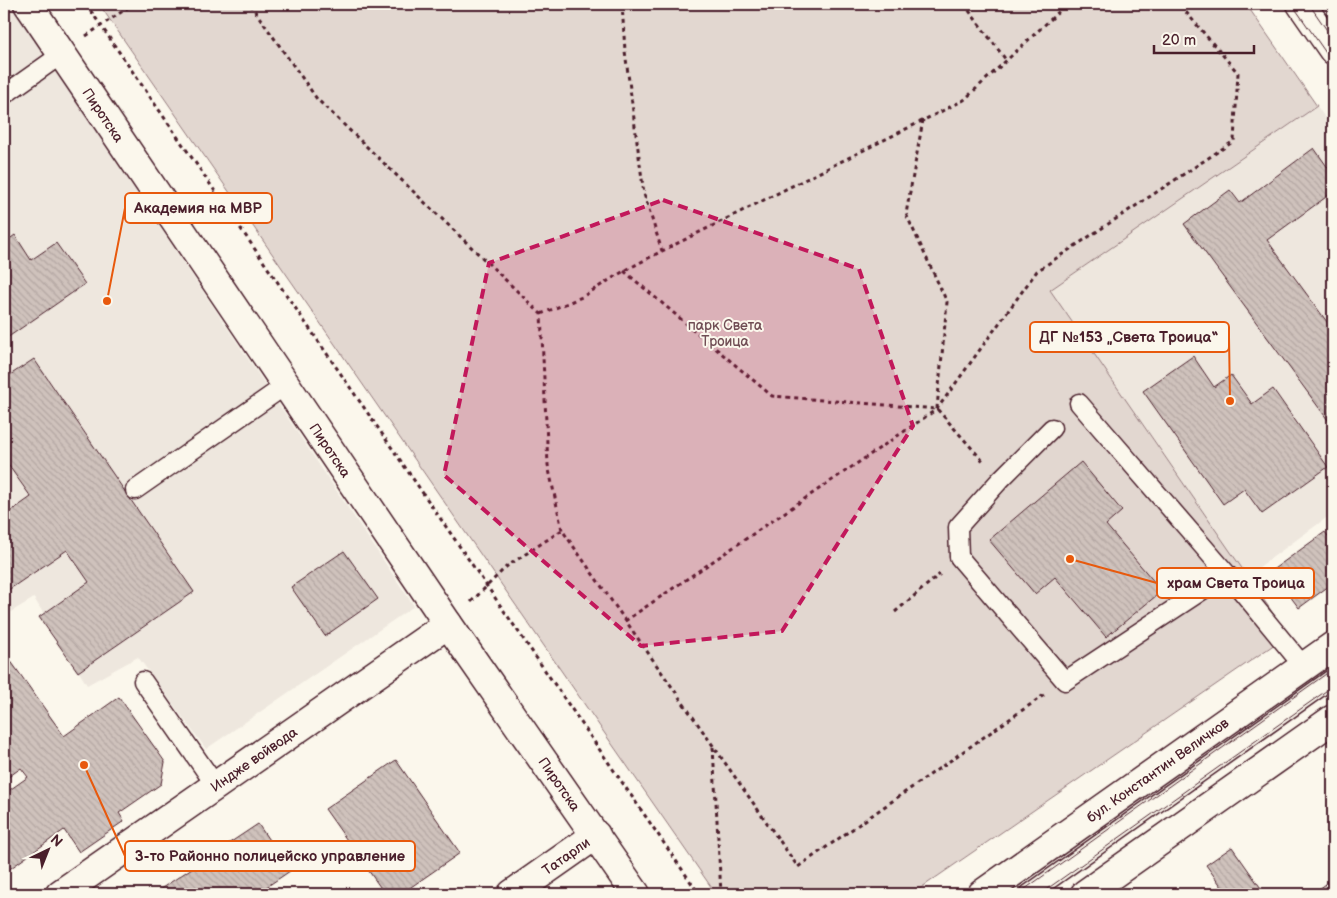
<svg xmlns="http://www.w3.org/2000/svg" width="1337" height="898" font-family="'Balsamiq Sans',sans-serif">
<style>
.built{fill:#eee7de}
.park{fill:#e2d7d0;stroke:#967b7e}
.building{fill:url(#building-back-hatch);stroke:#4a1f2b}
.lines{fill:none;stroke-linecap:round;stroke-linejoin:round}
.lane-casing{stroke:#4a1f2b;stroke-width:21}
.street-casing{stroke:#4a1f2b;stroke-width:31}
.secondary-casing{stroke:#4a1f2b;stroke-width:31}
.primary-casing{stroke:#4a1f2b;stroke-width:31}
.path{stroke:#4a1f2b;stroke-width:3;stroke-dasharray:4 4;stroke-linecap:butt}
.lane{stroke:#fbf7ec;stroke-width:18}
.street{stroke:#fbf7ec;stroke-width:28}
.secondary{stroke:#fbf7ec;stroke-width:28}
.primary{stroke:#fbf7ec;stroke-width:28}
.tram{stroke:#4a1f2b;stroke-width:1}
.marked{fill:#c2185b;fill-opacity:0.2;stroke:#c2185b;stroke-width:4;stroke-dasharray:10 6;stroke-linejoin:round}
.labels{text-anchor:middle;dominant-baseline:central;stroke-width:4;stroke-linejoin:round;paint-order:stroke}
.street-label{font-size:14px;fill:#4a1f2b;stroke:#fbf7ec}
.park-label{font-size:14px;fill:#704d54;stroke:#fbf7ec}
.leader{fill:none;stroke:#e8590c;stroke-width:2}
.callout-dot{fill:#e8590c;stroke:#fbf7ec;stroke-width:2}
.callout{fill:#fbf7ec;stroke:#e8590c;stroke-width:2}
.callout-label{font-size:15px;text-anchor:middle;font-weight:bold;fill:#4a1f2b}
</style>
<defs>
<pattern id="building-back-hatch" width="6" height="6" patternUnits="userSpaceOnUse" patternTransform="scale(1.25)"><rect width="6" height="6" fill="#cfc2bc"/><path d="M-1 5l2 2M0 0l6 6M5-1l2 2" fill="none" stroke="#b3a6a2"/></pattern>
</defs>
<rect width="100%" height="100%" fill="#fbf7ec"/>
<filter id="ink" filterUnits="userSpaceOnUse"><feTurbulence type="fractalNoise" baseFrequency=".02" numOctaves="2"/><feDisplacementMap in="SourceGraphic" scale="10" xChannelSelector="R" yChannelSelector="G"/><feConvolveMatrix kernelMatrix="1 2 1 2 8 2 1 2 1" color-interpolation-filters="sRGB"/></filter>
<g filter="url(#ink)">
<path class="built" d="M4,4H10L414,606L206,749L138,657L87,685L34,598L4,616Z
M1317,106L1333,130V513L1247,576L1049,290Z"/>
<path class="park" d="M99,4H1246L1317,106L1050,290L1288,635L912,894H716Z"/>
<path class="building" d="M1314,148L1333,175V192L1267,240L1333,330V427L1184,224L1230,190L1240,203Z
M15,235L31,260L56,243L85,284L4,340V243Z
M1193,356L1214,387L1231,375L1252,404L1273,389L1328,467L1262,514L1244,489L1223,504L1143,391Z
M34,359L194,592L78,672L39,617L89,582L67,550L4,593V516L31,497L4,459V379Z
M1081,462L1122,511L1106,525L1162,591L1106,637L1055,577L1035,594L989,540Z
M1325,532L1331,540L1333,538V583L1299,608L1271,571Z
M344,551L378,599L325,636L291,587Z
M10,660L64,736L119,697L165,762L161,784L119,813L124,821L79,852L64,830L4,873V794L28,777L21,768L7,778L4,772V664Z
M396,760L460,853L401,894H385L325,809Z
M258,824L290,871L256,894H153Z
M1232,847L1265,894H1227L1206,865Z
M1333,879V894H1312Z"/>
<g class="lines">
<g class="lane-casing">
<path id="lane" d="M4,95L62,54
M1079,403L1240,589L1304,667
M1052,428L1000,480L958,527L959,557L1065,681L1227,574
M135,490L286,385
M143,681L216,786
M1029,894L1333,678"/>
</g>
<g class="street-casing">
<g id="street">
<path id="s1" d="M28,4L448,624L636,894"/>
<path id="s2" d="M60,894L448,624"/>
<path id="s3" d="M512,894L596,835"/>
</g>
</g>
<g class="secondary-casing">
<path id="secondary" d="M1301,4L1333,50"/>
</g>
<g class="primary-casing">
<g id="primary">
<path id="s4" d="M982,894L1333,646"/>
<path d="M1085,894L1333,719"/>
</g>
</g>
<path class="path" d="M86,4L699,894
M250,4L317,99L541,314L548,465L562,530L798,867L1044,695
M622,4L625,51L644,194L662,251
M964,4L1006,60
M86,36L133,4
M923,120L906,214L947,302L937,408
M624,271L772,396L937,409L984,462
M541,314L582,297L624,271L662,251L964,100L1067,4
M471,602L506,567L562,530
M895,612L940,574
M625,621L937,409L1037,271L1234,141L1238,73L1179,4
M713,747L721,894"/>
<use href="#lane" class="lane"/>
<use href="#street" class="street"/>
<use href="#secondary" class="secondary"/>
<use href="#primary" class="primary"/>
<path class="tram" d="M1292,4L1333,63
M1309,4L1333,39
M1018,894L1333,669
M1040,894L1333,686"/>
</g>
</g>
<path class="marked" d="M663,200L859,269L913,426L782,631L641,646L444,475L489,263Z"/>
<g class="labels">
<g class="street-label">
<text stroke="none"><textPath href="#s1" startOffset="134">Пиротска</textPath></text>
<text stroke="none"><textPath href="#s1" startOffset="539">Пиротска</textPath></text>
<text stroke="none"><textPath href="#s2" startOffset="236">Индже войвода</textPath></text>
<text stroke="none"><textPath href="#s4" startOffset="215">бул. Константин Величков</textPath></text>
<text stroke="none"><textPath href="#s1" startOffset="944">Пиротска</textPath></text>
<text stroke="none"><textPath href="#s3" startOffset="66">Татарли</textPath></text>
</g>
<g class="park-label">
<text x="725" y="325">парк Света<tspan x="725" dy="16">Троица</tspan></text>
</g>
</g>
<path class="leader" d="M107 301L125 208M1230 401L1229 337M1070 559L1157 583M84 765L125 856"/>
<g class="callout-dot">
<circle cx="107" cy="301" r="5"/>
<circle cx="1230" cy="401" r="5"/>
<circle cx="1070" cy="559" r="5"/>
<circle cx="84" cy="765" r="5"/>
</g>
<g class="callout">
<rect x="125" y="193" width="147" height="30" rx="5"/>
<rect x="1030" y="322" width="199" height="30" rx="5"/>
<rect x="1157" y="568" width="157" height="30" rx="5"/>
<rect x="125" y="841" width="290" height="30" rx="5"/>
</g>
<g class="callout-label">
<text x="198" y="213">Академия на МВР</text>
<text x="1129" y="342">ДГ №153 „Света Троица“</text>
<text x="1236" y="588">храм Света Троица</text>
<text x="270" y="861">3-то Районно полицейско управление</text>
</g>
<rect width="1337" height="898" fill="none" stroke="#fbf7ec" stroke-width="20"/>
<rect x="10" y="10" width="1317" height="878" fill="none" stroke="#4a1f2b" stroke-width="2" filter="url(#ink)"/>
<g transform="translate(48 850) rotate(43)" stroke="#fbf7ec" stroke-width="4" paint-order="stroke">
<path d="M0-4L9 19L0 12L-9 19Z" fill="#4a1f2b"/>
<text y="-8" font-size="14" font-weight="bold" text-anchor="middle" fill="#4a1f2b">N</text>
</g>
<path d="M1154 45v8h100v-8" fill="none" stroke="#4a1f2b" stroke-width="2.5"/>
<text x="1162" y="45" font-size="15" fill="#4a1f2b" stroke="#fbf7ec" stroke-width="4" paint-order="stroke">20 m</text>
</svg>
